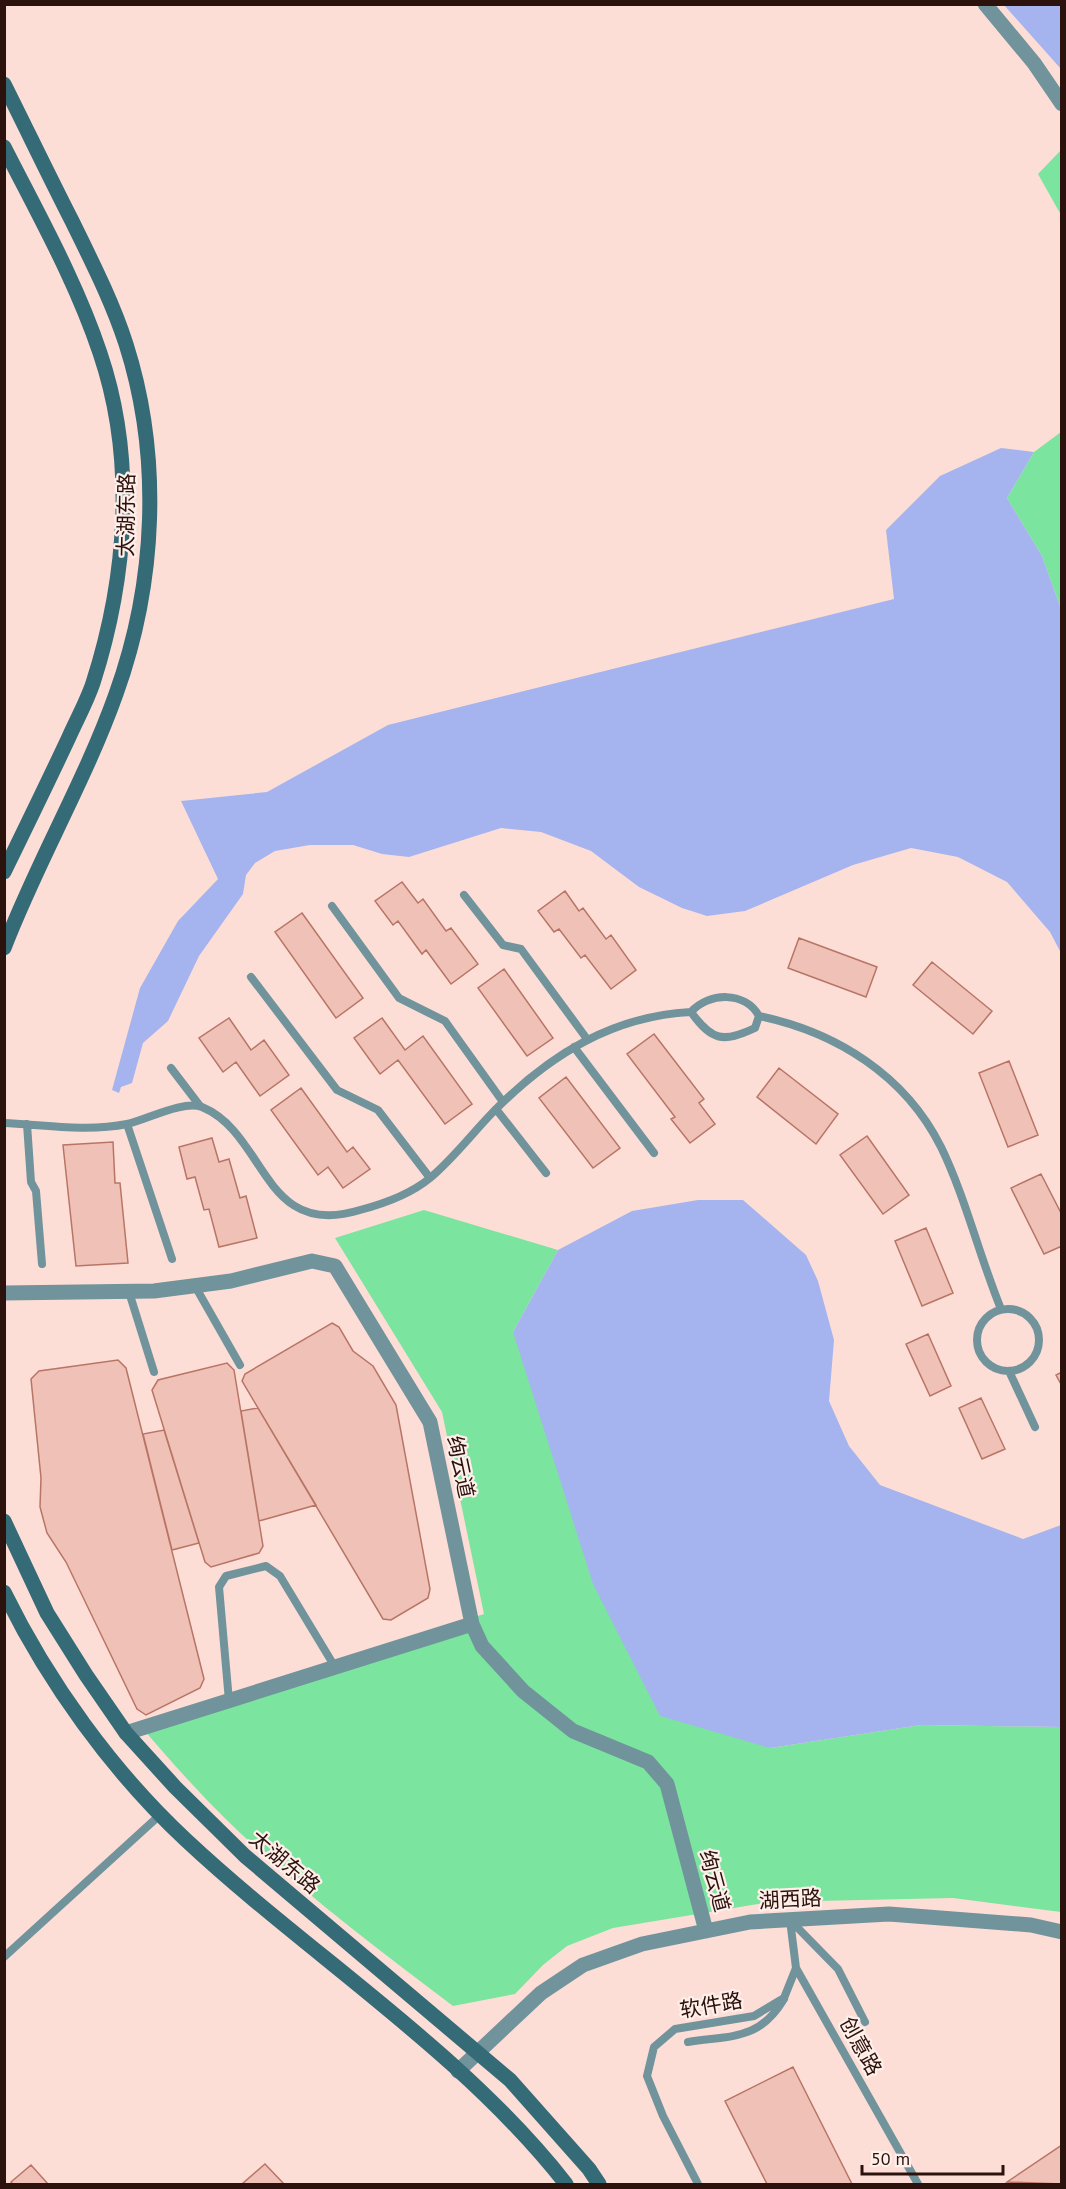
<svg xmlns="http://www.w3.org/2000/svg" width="1066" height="2189" font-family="'PT Sans','Noto Sans SC',sans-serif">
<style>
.green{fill:#7be49f}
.water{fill:#a5b4ee}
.building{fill:#f0c1b6;stroke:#b87566;stroke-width:1.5}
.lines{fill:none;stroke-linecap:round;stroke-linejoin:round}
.service{stroke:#71939b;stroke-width:8}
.minor{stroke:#71939b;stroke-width:15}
.secondary{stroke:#356b77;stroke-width:15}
.labels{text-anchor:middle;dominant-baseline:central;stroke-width:4.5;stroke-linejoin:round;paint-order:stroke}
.street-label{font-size:21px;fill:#2c120c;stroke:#ffefeb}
</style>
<rect width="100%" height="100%" fill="#fdded7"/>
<path class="green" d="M1061,150V215L1038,174Z
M1061,432V609L1042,556L1007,498L1034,452Z
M424,1210L558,1250L513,1332L770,1748L921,1725L1061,1727V1912L953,1898L770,1902L613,1928L567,1946L543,1965L515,1994L453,2006C362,1937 268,1867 191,1783C173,1764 156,1744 139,1724L484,1614L442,1412L335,1238Z"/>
<path class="water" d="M1004,5H1061V69Z
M1001,448L1034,452L1007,498L1042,556L1061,609V953L1050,932L1007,882L958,857L911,848L853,865L745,911L707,916L682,908L639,887L591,851L541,832L501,828L409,857L382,854L353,845H310L275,851L255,863L246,875L243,894L199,956L168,1021L143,1043L132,1083L121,1087L119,1093L112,1090L140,988L178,921L218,879L181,801L267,792L388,725L894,599L886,530L940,476Z
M698,1200H743L806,1255L818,1281L834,1340L829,1401L849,1446L880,1485L1023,1539L1061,1525V1727L921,1725L770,1748L660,1716L593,1584L513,1332L558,1250L632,1211Z"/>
<path class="building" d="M402,882L418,903L423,899L446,931L451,928L478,964L451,984L426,950L422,954L398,921L393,925L375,901Z
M565,891L579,911L583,908L606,939L611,935L636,970L611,989L585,955L581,958L559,929L554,932L538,911Z
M302,913L363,998L336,1018L275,932Z
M799,938L877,967L866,997L788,968Z
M932,962L992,1011L973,1034L913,985Z
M504,969L553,1038L527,1056L478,988Z
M229,1018L251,1050L264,1040L289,1075L260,1096L236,1062L223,1072L199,1038Z
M382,1018L405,1050L423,1036L472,1104L445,1124L398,1060L380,1074L354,1038Z
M654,1034L704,1099L699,1103L715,1124L690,1143L671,1119L675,1117L627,1054Z
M1009,1061L1038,1135L1008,1147L979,1073Z
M779,1068L838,1114L816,1144L757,1097Z
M566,1077L620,1148L593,1168L539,1098Z
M301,1088L347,1152L353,1147L370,1169L343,1188L328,1167L318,1175L271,1110Z
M867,1136L909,1195L883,1214L840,1155Z
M212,1138L219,1162L229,1159L240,1198L246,1196L257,1238L219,1247L209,1209L204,1210L195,1177L187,1179L179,1147Z
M113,1142L115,1183H120L128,1263L76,1266L63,1145Z
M1041,1174L1062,1215V1246L1044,1254L1011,1188Z
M926,1228L953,1293L922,1306L895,1241Z
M332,1323L339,1327L353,1351L373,1366L396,1405L430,1589L428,1598L391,1620L383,1619L242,1381L245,1374Z
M928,1334L951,1386L930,1396L906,1344Z
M118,1360L126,1368L204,1679L200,1688L146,1715L137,1709L66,1562L47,1533L40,1507L41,1478L31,1379L39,1371Z
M227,1363L234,1370L263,1546L259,1553L211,1567L205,1562L152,1390L158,1380Z
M1062,1372V1386L1056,1375Z
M981,1398L1005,1449L982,1459L959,1408Z
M258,1408L316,1505L259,1521L241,1411Z
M164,1430L199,1543L172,1550L143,1434Z
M793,2067L852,2184H767L725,2101Z
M1062,2145V2184L1007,2182Z
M265,2164L284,2184H242Z
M31,2165L48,2184H13L11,2182Z"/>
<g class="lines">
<path class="service" d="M464,895L503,945L521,949L587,1039
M332,906L399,998L445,1021L503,1102
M251,977L337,1090L378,1110L430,1178
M759,1016C836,1032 905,1075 941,1147C965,1196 980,1258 1001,1309
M574,1047L654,1153
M171,1068L200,1106
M496,1109L546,1173
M4,1123C44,1125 88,1132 127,1124C146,1120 183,1100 202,1107C267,1134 262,1240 360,1210C383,1204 412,1193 430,1178C454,1158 474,1131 496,1109C551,1054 613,1016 691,1012C709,992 745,991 759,1016L755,1028C723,1043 712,1041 691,1012
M27,1124L31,1182L36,1191L42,1264
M127,1124L172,1259
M195,1286L240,1365
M129,1292L154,1372
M977 1340a31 31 0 1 1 62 0a31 31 0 1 1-62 0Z
M1009,1371L1035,1427
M229,1701L219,1587L226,1576L266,1566L280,1576L335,1667
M790,1920L796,1968L918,2184
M791,1921L838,1969L865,2022
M4,1957L161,1814
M688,2042C731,2035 759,2041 784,1999
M698,2184L663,2116L647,2076L654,2047L675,2029L754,2016L784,1998L796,1968"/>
<path class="minor" d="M985,4L1034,63L1062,104
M4,1293L154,1291L231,1281L312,1261L335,1266L430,1422L472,1624L482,1646L523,1691L573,1731L648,1762L667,1784L706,1931
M126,1733L472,1624
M458,2071L541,1993L583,1965L642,1944L750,1922L889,1914L1031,1925L1062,1932"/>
<path class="secondary" d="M4,84C27,130 49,176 72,221C92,262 112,301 126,344C162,457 156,583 116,694C85,781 37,862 4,948
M4,147C38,214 76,281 100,353C136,459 127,577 93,683C87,701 77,719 69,737C48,782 26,827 4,872
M4,1521L47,1613L86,1675L126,1733L175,1787L245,1856L510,2080L589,2169L599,2184
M4,1592C48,1682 112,1771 186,1840C309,1955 462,2051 566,2184"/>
</g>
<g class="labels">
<g class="street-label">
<text transform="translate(126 515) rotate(-89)">太湖东路</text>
<text transform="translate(461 1467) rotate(78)">绚云道</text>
<text transform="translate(285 1862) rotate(40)">太湖东路</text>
<text transform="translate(715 1881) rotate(75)">绚云道</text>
<text transform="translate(790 1899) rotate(-3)">湖西路</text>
<text transform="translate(711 2005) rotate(-10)">软件路</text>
<text transform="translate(861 2046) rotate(61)">创意路</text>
</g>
</g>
<rect width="1066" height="2189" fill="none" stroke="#2c120c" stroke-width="12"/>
<path d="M862 2165v9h141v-9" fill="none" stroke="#2c120c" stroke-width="3"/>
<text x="871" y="2165" font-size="18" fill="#2c120c" stroke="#ffefeb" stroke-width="4.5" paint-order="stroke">50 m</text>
</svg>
